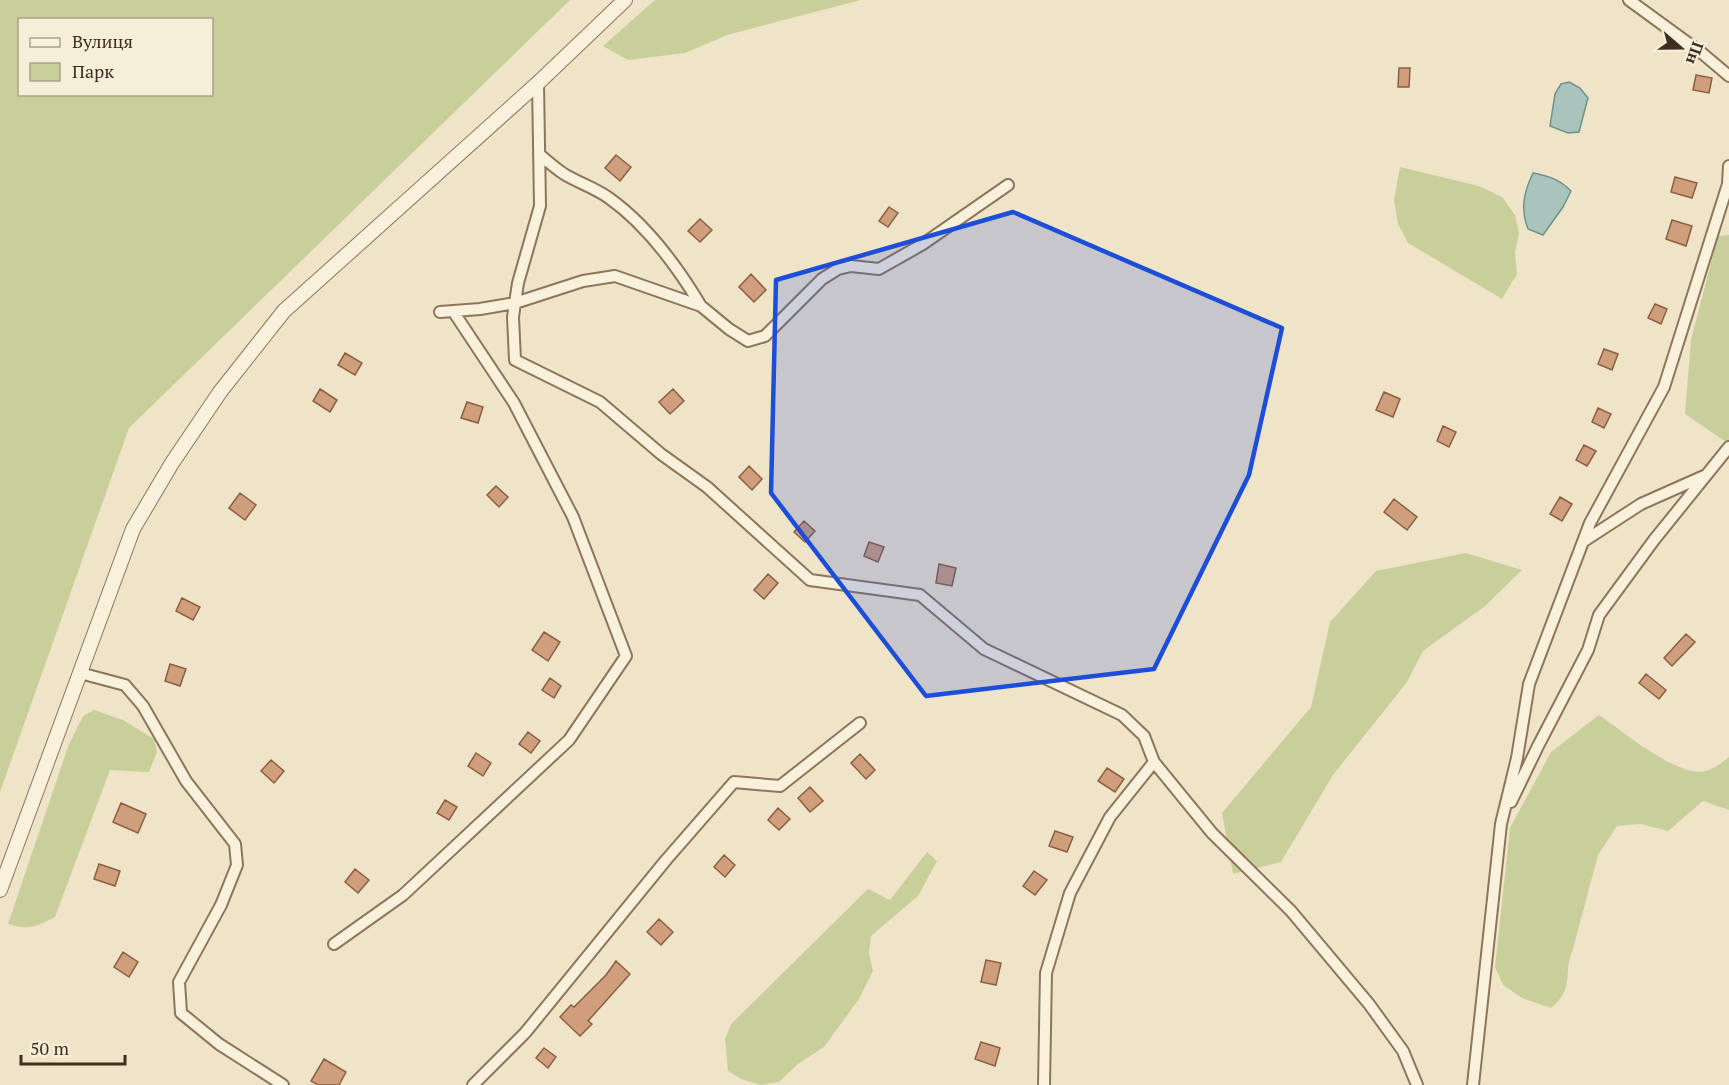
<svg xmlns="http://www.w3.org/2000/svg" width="1729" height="1085" font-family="'PT Serif',serif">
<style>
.green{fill:#c9cf9b;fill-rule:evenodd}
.water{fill:#a9c4bc;stroke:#6f938a;stroke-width:1.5}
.building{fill:#cf9f7d;stroke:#8d5f41;stroke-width:1.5}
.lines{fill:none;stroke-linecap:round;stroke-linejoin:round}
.minor-casing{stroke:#8d765c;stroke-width:14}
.tertiary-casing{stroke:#8d765c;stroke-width:16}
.minor{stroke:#faf1dc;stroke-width:10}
.tertiary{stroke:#faf1dc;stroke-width:14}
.marked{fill:#1d4ed8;fill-opacity:0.2;stroke:#1d4ed8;stroke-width:4.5;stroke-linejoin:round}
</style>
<rect width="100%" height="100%" fill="#f0e4c8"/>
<path class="green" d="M0,0H570L129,428L0,792ZM20,20H212V94H20Z
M655,0H861L727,35L685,53L628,60L603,46Z
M1400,167L1479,186L1502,197L1515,215L1519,233L1515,252L1517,274L1502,299L1408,243L1398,224L1394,200Z
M1729,235V444L1685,414L1691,340L1718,236Z
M1466,553L1522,570L1485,606L1423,651L1407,682L1333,775L1281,862L1233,874L1222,813L1311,707L1330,622L1376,571Z
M94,710L123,720L154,739L157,752L149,772L110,770L55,917C37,926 28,931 8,924L69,744L83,716Z
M1599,715C1621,730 1678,778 1705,771C1713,770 1722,762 1729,757V810L1703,801L1668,831L1640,824L1617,826L1598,855L1573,949C1562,974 1576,987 1551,1008L1522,998L1503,985L1495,967L1510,828L1551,752Z
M927,852L937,861L918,896L871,936L869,953L873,971L859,999L824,1047L798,1064L779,1082L760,1085L741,1079L728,1071L725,1039L731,1024L868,889L890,900Z"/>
<path class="water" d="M1569,82L1580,88L1588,98L1579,132L1568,133L1550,126L1555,94L1561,84Z
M1533,173C1549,176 1559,179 1571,191L1563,207L1543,235L1528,229C1520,209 1524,192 1533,173Z"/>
<path class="building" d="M1399,68H1410L1409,87H1398Z
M1696,75L1712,78L1709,93L1693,90Z
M616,155L631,167L620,181L605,168Z
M1675,177L1697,183L1692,198L1671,192Z
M889,207L898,213L888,227L879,221Z
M700,219L712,230L700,242L688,231Z
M1672,220L1692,226L1686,246L1666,239Z
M751,274L766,290L754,302L739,287Z
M1655,304L1667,309L1661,324L1648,318Z
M1604,349L1618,354L1612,370L1598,364Z
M345,353L362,363L355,375L338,365Z
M320,389L337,400L330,412L313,401Z
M673,389L684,401L670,414L659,402Z
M1384,392L1400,399L1393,417L1376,410Z
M467,402L483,407L478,423L461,418Z
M1598,408L1611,414L1604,428L1592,422Z
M1443,426L1456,432L1449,447L1437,441Z
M1584,445L1596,451L1587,466L1576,460Z
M749,466L762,479L752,490L739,477Z
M496,486L508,497L499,507L487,495Z
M240,493L256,505L245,520L229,508Z
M1560,497L1572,504L1562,521L1550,514Z
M1394,499L1417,517L1407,530L1384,512Z
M804,521L815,531L805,542L794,532Z
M869,542L884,547L878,562L864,556Z
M939,564L956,568L952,586L936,583Z
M768,574L778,583L764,599L754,590Z
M182,598L200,607L193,620L176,611Z
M544,632L560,642L548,661L532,650Z
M1686,634L1695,642L1672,666L1664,658Z
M170,664L186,669L180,686L165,681Z
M1646,674L1666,690L1659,699L1639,683Z
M550,678L561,686L554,698L542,690Z
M528,732L540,741L531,753L519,744Z
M476,753L491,763L483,776L468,766Z
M860,754L875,770L866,779L851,763Z
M271,760L284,771L274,783L261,771Z
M1107,768L1124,779L1115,792L1098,781Z
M810,787L823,801L810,812L798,798Z
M445,800L457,807L449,820L437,813Z
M121,803L146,814L138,833L113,822Z
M778,808L790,819L779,830L768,820Z
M1055,831L1073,837L1067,852L1049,846Z
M724,855L735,865L725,877L714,867Z
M99,864L120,871L115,886L94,879Z
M355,869L369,880L358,893L345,882Z
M1034,871L1047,880L1035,895L1023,886Z
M659,919L673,932L661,945L647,932Z
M123,952L138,962L129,977L114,967Z
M986,960L1001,963L996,985L981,982Z
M616,961L630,974L588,1021L592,1024L580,1036L560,1017L571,1005L574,1007L606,975Z
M981,1042L1000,1048L995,1066L975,1059Z
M544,1048L556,1057L548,1068L536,1058Z
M324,1059L346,1072L339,1085H318L311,1081Z"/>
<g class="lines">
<g class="minor-casing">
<path id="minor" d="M1629,0L1703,54L1729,76
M538,83L540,206L518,283L515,303L513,317L515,360L600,402L661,454L707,487L810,580L920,595L984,649L1122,715L1144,736L1154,762L1110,817L1070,893L1046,973L1044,1085
M539,154C547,161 555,168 564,174C579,183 595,188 609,198C647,225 677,266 701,306
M440,312L480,309L515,303L583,281L615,276L701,306L729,329L748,341L765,336L822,279L838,269L851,266L879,269L923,244L1008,185
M1584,541L1641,504L1704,476
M80,673L125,685L143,706L186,781L235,844L237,865L221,905L179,982L181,1013L219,1044L283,1085
M1154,762L1212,833L1291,911L1369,1004L1403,1051L1417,1085
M1511,802L1538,746L1588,650L1599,615L1654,540L1729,447
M334,944L403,895L569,740L626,656L573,517L514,403L453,311
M473,1085L525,1033L666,860L734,782L780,786L860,723
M1473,1085L1501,824L1517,758L1529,684L1590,523L1664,387L1728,184L1729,166"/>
</g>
<g class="tertiary-casing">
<path id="tertiary" d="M0,890L133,529L172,463L220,392L284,311L538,83L625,0"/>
</g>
<use href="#minor" class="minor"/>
<use href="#tertiary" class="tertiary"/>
</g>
<path class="marked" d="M1013,212L1282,328L1249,475L1154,669L926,696L771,493L776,280Z"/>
<rect x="18" y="18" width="195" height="78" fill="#f7eed8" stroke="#ada18e" stroke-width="1.5"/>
<rect x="30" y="38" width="30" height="9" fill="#faf1dc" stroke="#ada18e" stroke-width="1.5"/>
<text x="72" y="48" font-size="18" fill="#3d2e20">Вулиця</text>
<rect x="30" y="63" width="30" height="18" fill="#c9cf9b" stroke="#ada18e" stroke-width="1.5"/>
<text x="72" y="78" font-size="18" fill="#3d2e20">Парк</text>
<g transform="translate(1681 48) rotate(110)" stroke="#f7eed8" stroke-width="4.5" paint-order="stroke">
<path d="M0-4.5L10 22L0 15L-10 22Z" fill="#3d2e20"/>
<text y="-9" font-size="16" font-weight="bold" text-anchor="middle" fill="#3d2e20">Пн</text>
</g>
<path d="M21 1055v9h104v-9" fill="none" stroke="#3d2e20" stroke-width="3"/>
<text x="30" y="1055" font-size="18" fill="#3d2e20" stroke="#f7eed8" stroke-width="4.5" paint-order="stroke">50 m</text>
</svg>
